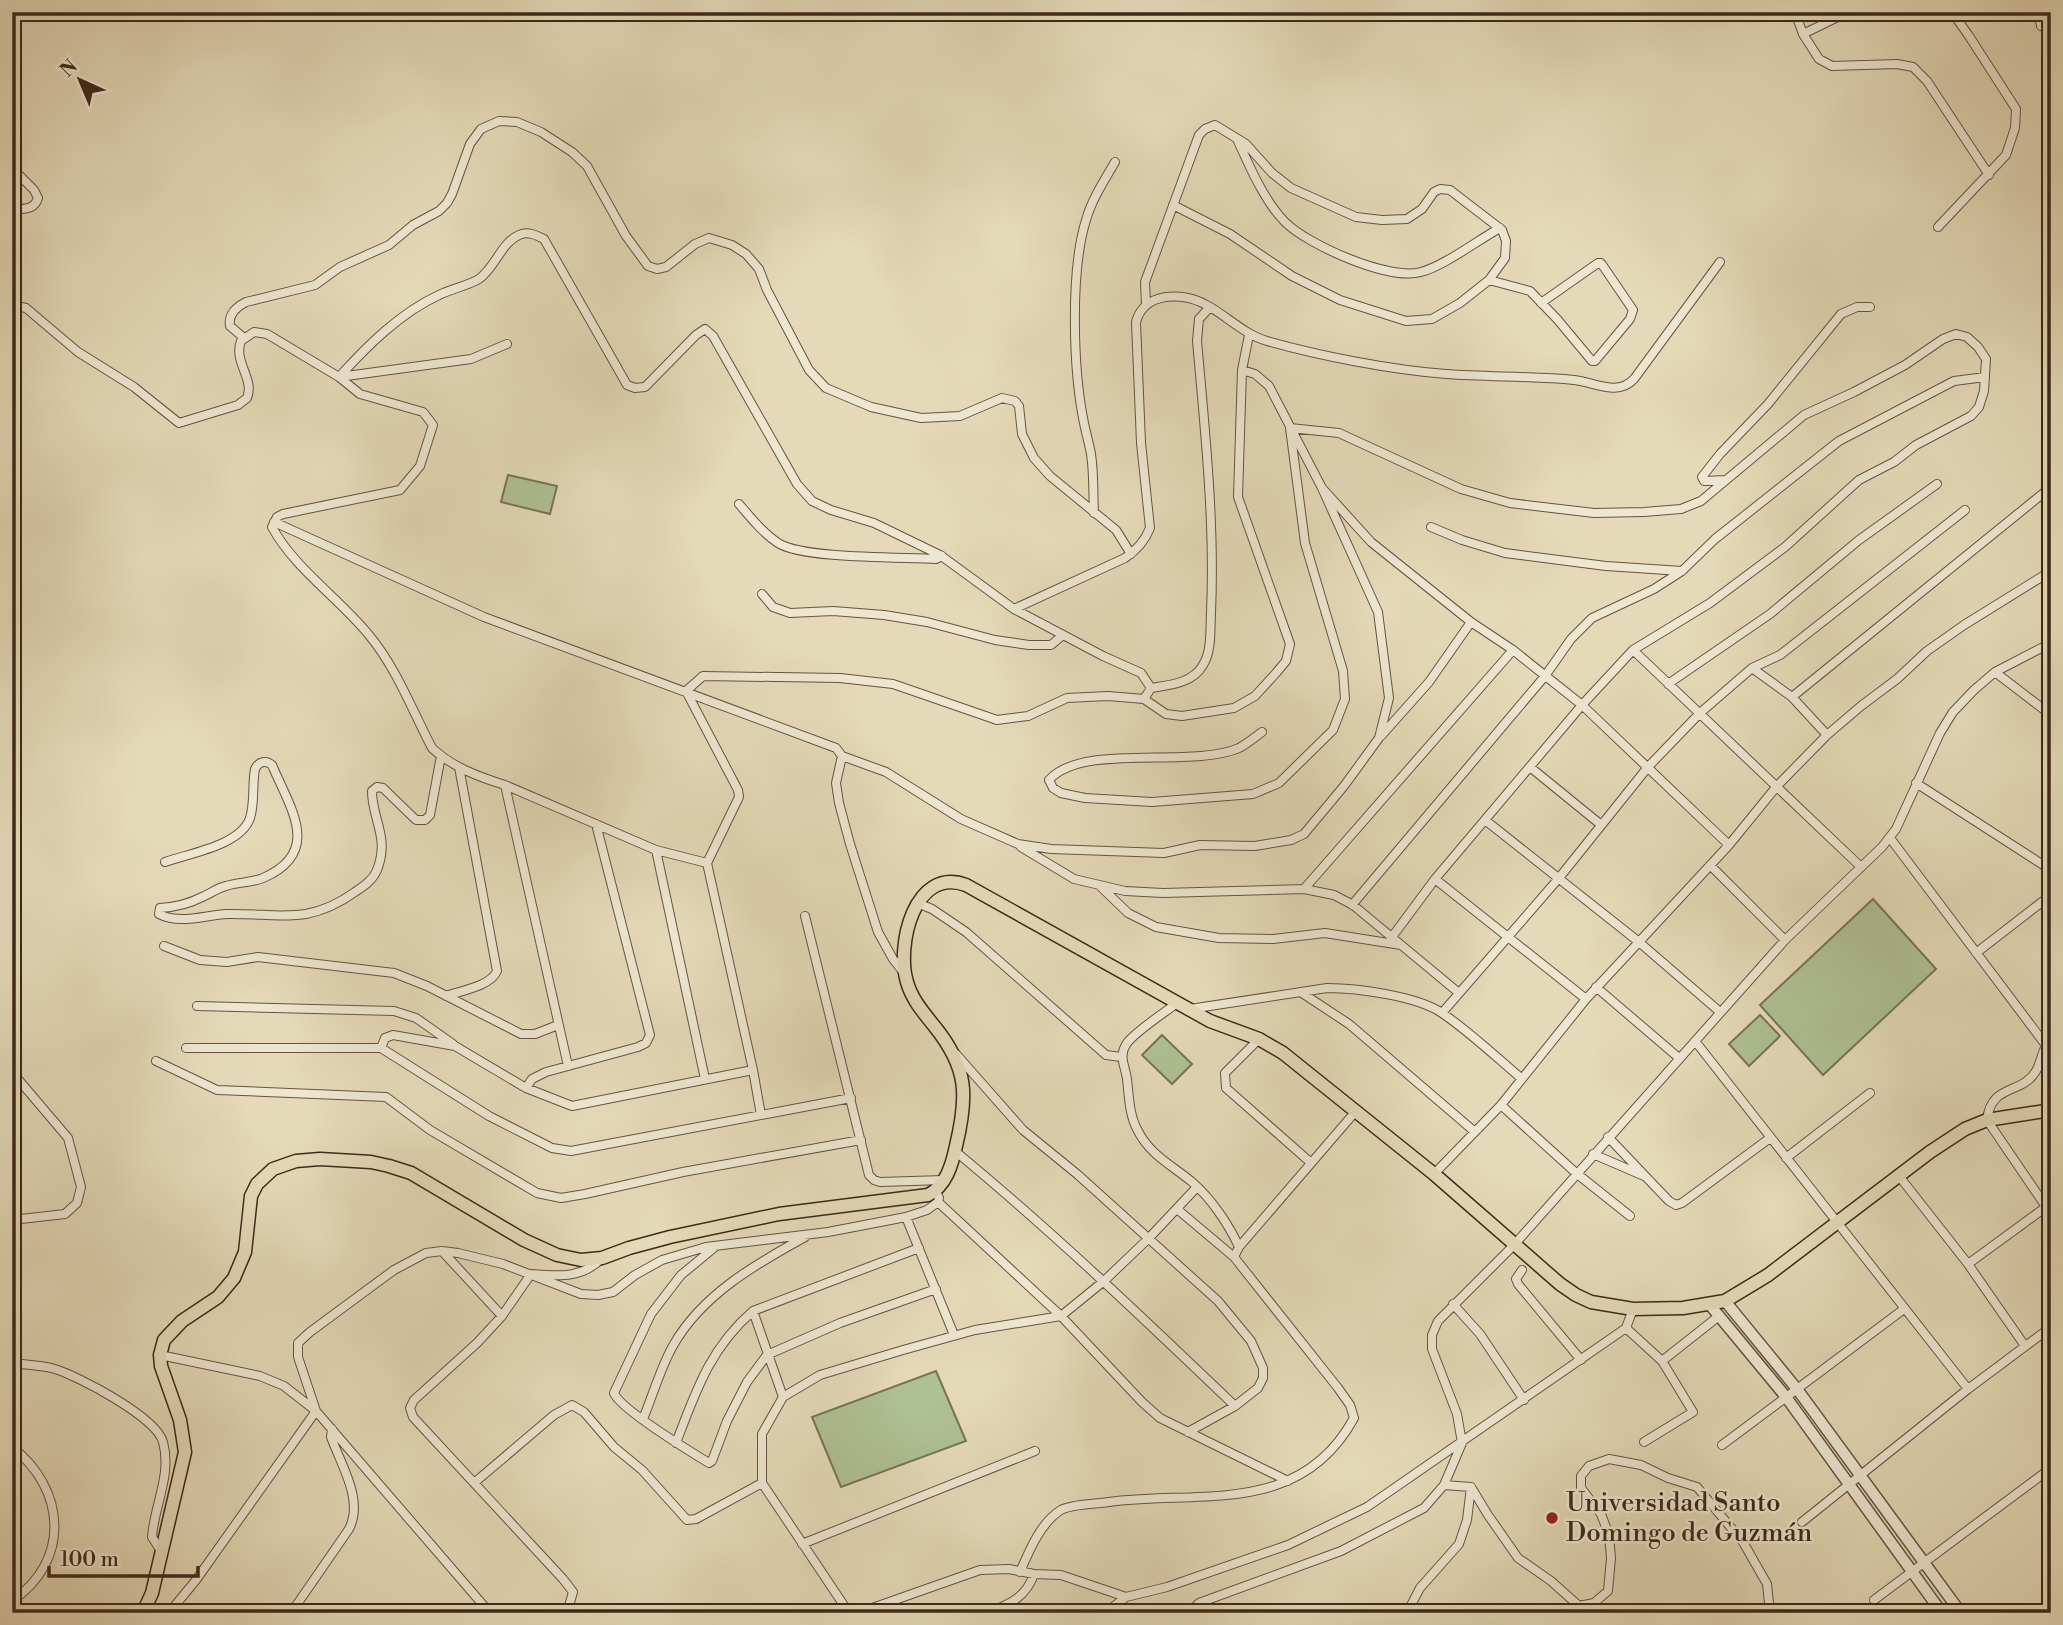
<svg xmlns="http://www.w3.org/2000/svg" width="2063" height="1625" font-family="'Libre Bodoni',serif">
<style>
.green{fill:#aec094;stroke:#767456;stroke-width:2}
.lines{fill:none;stroke-linecap:round;stroke-linejoin:round}
.minor-casing{stroke:#675441;stroke-width:10}
.tertiary-casing{stroke:#675441;stroke-width:13}
.primary-casing{stroke:#3d2819;stroke-width:15}
.minor{stroke:#ede6d1;stroke-width:8}
.tertiary{stroke:#ede6d1;stroke-width:10}
.primary{stroke:#e4d9b8;stroke-width:12}
.poi-dot{fill:#8f2418;stroke:#ede6d1;stroke-width:2.5}
.labels{text-anchor:middle;dominant-baseline:central;stroke-width:5;stroke-linejoin:round;paint-order:stroke}
.poi-label{font-size:26px;fill:#3d2819;stroke:#ede6d1;text-anchor:start}
</style>
<rect width="100%" height="100%" fill="#e4d9b8"/>
<filter id="stains"><feTurbulence type="fractalNoise" baseFrequency=".00286" numOctaves="4"/><feColorMatrix values="0 0 0 0 .2 0 0 0 0 .09 0 0 0 0 .02 0 0 0 .5 -.17"/></filter>
<radialGradient id="worn" r=".72"><stop offset=".6" stop-color="#630" stop-opacity="0"/><stop offset="1" stop-color="#630" stop-opacity=".3"/></radialGradient>
<path class="green" d="M508,475L557,486L550,514L501,502Z
M1873,899L1936,969L1823,1075L1760,1005Z
M1760,1015L1780,1036L1749,1066L1729,1044Z
M1162,1035L1192,1064L1172,1084L1142,1055Z
M936,1371L966,1441L841,1487L812,1417Z"/>
<g class="lines">
<g class="minor-casing">
<path id="minor" d="M1795,12L1803,34L1819,59L1832,66L1897,64L1913,67L1927,81L1989,175
M2038,12L2041,26
M1803,34L1848,12
M1237,139C1249,165 1264,201 1285,222C1308,245 1389,281 1421,272C1444,266 1478,240 1500,228
M12,168L34,190L38,198C34,211 23,208 12,210
M1938,227L2006,155L2015,128L2016,109L1969,36L1952,12
M1489,280L1530,291L1557,319L1592,361H1595L1630,319L1633,310L1601,263H1598L1541,303
M1146,304L1145,282L1199,135L1205,129L1215,125L1246,144L1272,173L1291,188L1356,217L1382,220L1407,219L1422,209L1434,192L1440,189L1450,190L1502,230L1506,241L1505,258L1489,280L1460,303L1432,319L1406,321L1340,300L1292,276L1230,234L1173,205
M12,305L26,308L78,352L134,387L179,423L238,405L247,398C255,379 233,362 241,341L254,332L267,334L339,377L471,359L507,344
M244,338L230,326C228,315 236,307 246,302L315,285L340,267L389,245L413,225L439,211L447,203L452,194L470,144L481,129L499,121L517,122L541,132L572,152L587,166L626,236L648,266L657,269L666,267L695,244L709,238L732,245L746,254L759,269L767,290L809,370L826,388L871,407L921,418L960,416L1002,398L1015,401L1019,406L1022,434L1034,458L1050,476L1116,530L1131,554
M1242,370L1255,374L1269,386L1322,488L1371,542L1471,622L1513,650L1582,705L1729,845
M1725,480L1704,481L1702,477L1720,454L1768,404L1841,314L1857,307H1870
M739,504C751,518 763,533 778,543C803,559 901,557 936,559L942,556
M1094,513C1093,494 1094,473 1091,454C1089,443 1086,433 1084,423C1073,370 1070,271 1086,220C1092,199 1104,181 1115,162
M274,522L484,617L836,748L842,756L836,783L839,803L850,844L878,932L893,959L904,973
M1431,527L1462,540L1505,553L1606,566L1682,571
M762,594L773,607L790,613L833,611L884,615L927,622L995,640L1029,645H1051L1063,635
M1014,609L1125,558C1137,550 1145,541 1150,528L1141,443L1136,322C1142,300 1162,295 1183,297C1215,301 1236,332 1267,341C1320,356 1392,370 1446,374C1489,377 1532,376 1574,380C1595,382 1617,397 1634,379L1720,262
M1633,650L1860,866
M1752,668L1792,697L1827,735
M1995,672L2051,715
M1668,684L1770,614L1859,540L1937,484
M1792,697L2051,487
M1144,699L1166,714L1182,716L1234,708L1255,696L1276,673L1286,661L1290,644L1238,497L1242,370L1249,335
M1262,732C1255,737 1247,744 1239,748C1190,769 1083,742 1049,780L1053,788L1061,793L1085,798L1152,802L1253,794L1279,783L1333,730L1345,699L1343,671L1305,543L1290,428L1339,433L1461,489L1510,503L1594,513L1644,512L1681,509L1701,501L1804,415L1854,392L1905,365L1943,339L1956,334L1967,337L1978,347L1986,359L1984,391L1979,407L1971,416L1916,445L1894,462L1859,480L1785,547L1710,603L1633,650L1582,705L1435,879L1392,937
M1381,736L1429,682L1471,622
M842,756L886,772L961,819L1018,844L1051,849L1164,853L1200,845L1255,846L1291,840L1304,834L1344,786L1379,738L1389,698L1378,612L1322,488
M1530,767L1600,824
M1916,783L2051,870
M505,785L656,850L707,863
M1485,820L1639,942L1720,1012
M1890,838L2051,1052
M1021,847L1074,879L1125,891L1163,893L1304,889L1334,895L1353,905L1459,993
M656,850L705,1079
M165,862C191,853 241,845 250,818C255,803 252,784 255,769C259,761 266,760 272,765C290,808 323,852 263,878C251,883 238,882 226,886C217,888 210,894 202,897C189,904 175,907 160,908L159,914C180,925 205,915 227,914C280,913 307,926 355,892C364,886 373,880 377,870C390,837 372,820 372,791L377,787L383,788L416,820H425L430,815L441,756
M1710,865L1785,940
M1435,879L1586,999
M1101,887L1128,913L1156,927L1219,938L1273,939L1325,933L1401,945
M1304,889L1513,650
M917,903L932,909L966,932L1106,1055L1121,1057
M1352,905L1545,676L1571,639L1592,618L1654,589L1682,571L1715,539L1839,441L1954,381L1985,377
M805,916L869,1175L874,1180L880,1182L944,1180
M164,946L200,960L227,962L258,957L394,973L427,986L521,1034H535L558,1025
M1976,953L2051,895
M1596,987L1679,1058
M1302,993L1349,1024L1475,1132
M446,996C460,991 491,986 497,971L459,767
M1177,1003C1164,1013 1136,1031 1127,1043C1118,1056 1125,1065 1127,1079C1129,1096 1129,1115 1138,1131C1150,1155 1173,1166 1192,1182C1211,1198 1229,1225 1239,1247L1234,1257
M197,1006L394,1011L416,1018L453,1044
M1190,1009L1327,988C1357,988 1417,996 1442,1013C1470,1032 1496,1057 1522,1079
M1442,1013L1559,878L1648,767L1700,713L1752,668L1780,655L1965,510
M1259,1039L1225,1073L1226,1088L1310,1162
M1695,1041L1968,1389
M2051,1041C2041,1049 2042,1061 2036,1071C2022,1095 1991,1083 1987,1120L2051,1214
M186,1048H381L489,1116L552,1148L571,1151L851,1098
M381,1048L385,1038L393,1035L455,1046L526,1088L572,1106L753,1070
M956,1054L1023,1130L1077,1174L1218,1301L1251,1341L1263,1368V1378L1258,1388L1235,1406L1188,1432
M156,1061L217,1090L386,1097L430,1130L537,1193L561,1198L585,1194L683,1172L861,1140
M568,1066L505,785C479,777 452,767 432,748C412,710 397,669 369,635C340,599 294,568 272,527L277,517L283,514L400,490L420,466L433,425L423,412L360,394L339,377C367,346 400,313 439,295C451,289 467,286 479,279C495,268 501,243 519,235C528,231 536,235 544,239L627,385L635,388L645,387L696,335L705,329L713,336L797,484L812,501L831,510L874,523L940,555L1014,609L1103,656L1141,673L1151,688C1170,685 1193,683 1203,665C1212,651 1210,629 1211,613C1215,522 1205,432 1197,341L1199,319L1210,307
M12,1072L68,1138L81,1187L77,1203L65,1214L12,1220
M526,1088L532,1079L546,1072L638,1047L646,1043L650,1035L596,824
M1501,1105L1576,1173L1630,1216
M761,1115L753,1070L707,863L739,797L738,790L686,691L703,676L840,678L893,684L997,720L1028,716L1067,698L1108,696L1144,699L1151,688
M1608,1137L1669,1201L1676,1205L1682,1203L1770,1138
M955,1151C1053,1232 1144,1319 1235,1406
M1593,1154L1644,1176
M1786,1158L1870,1093
M1434,1174L1501,1105L1586,999L1729,845L1777,786L1827,735L1861,706L1897,679L1927,651L1964,625L2051,571
M1899,1176L1968,1264L2025,1346
M936,1191L939,1198L938,1202L1061,1316L1142,1402L1160,1418L1288,1481
M906,1217L954,1335
M715,1247L681,1275L651,1314L614,1393C620,1409 691,1452 709,1463L712,1461L727,1421L747,1382L767,1355L840,1323L936,1289
M1239,1247L1356,1111
M442,1251L502,1316
M1968,1264L2046,1207
M1522,1270L1516,1279L1518,1284L1581,1360
M1453,1304L1480,1334L1524,1400
M753,1311L783,1397
M1626,1328L1662,1361L1693,1412L1644,1442
M160,1355L260,1376L284,1386L316,1411L196,1580L169,1613
M1662,1361L1719,1316
M12,1363C26,1365 41,1365 55,1369C80,1377 156,1417 163,1442C172,1475 154,1506 152,1537L161,1551
M643,1419C653,1395 661,1366 674,1344C703,1294 756,1264 805,1237
M676,1443C696,1391 710,1348 753,1311L919,1248
M1722,1445L1904,1309
M12,1447C66,1489 71,1561 12,1601
M474,1483L554,1415L572,1405L584,1412L614,1447L642,1470L687,1520L696,1519L762,1483
M1471,1487L1488,1515L1518,1558L1551,1581L1579,1606L1594,1603L1608,1591L1611,1558L1609,1535L1601,1514L1581,1488V1476L1589,1466L1609,1459L1641,1465L1668,1478L1697,1487L1743,1542L1767,1584L1770,1613
M1802,1522L1968,1389L2051,1327
M802,1544L1035,1451
M1020,1572C1029,1551 1041,1522 1061,1510C1071,1504 1097,1504 1109,1502C1200,1490 1300,1517 1354,1418L1350,1405L1338,1388L1234,1257L1177,1209
M1874,1600L2051,1468
M291,1613L349,1529C364,1500 341,1465 331,1437L332,1429
M490,1613L316,1411L298,1357V1343L310,1332L394,1270L426,1253L442,1251L458,1253L503,1264L581,1294L598,1295L613,1292L635,1275L662,1260L706,1247L828,1232L906,1217L927,1210L938,1202
M565,1613L569,1606L573,1592L563,1579L413,1417L410,1408L414,1400L477,1343L502,1316L531,1274C558,1276 582,1279 602,1258
M849,1613L762,1483V1434L783,1397L820,1375L903,1350L975,1330L1061,1316L1104,1281L1149,1238L1197,1187
M858,1613L980,1570L1009,1569L1034,1574L1061,1575L1126,1597L1167,1587L1288,1545L1367,1507L1626,1328L1633,1309
M988,1613C1009,1604 1026,1598 1034,1574
M1098,1613L1113,1607L1126,1597
M1189,1613L1199,1603L1341,1551L1424,1508L1444,1485L1462,1443L1457,1414L1432,1349V1335L1438,1321L1514,1245L1785,940L1882,847L1896,829L1940,733L1953,712L1974,690L1995,672L2051,643
M1407,1613L1420,1588L1459,1544L1467,1520L1471,1487L1444,1485"/>
</g>
<g class="tertiary-casing">
<path id="tertiary" d="M1725,1301L1797,1389L1961,1613
M1710,1305L1786,1397L1942,1613"/>
</g>
<g class="primary-casing">
<path id="primary" d="M143,1613L152,1593L185,1452L180,1420L161,1366L160,1355L164,1340L182,1321L218,1297L234,1278L245,1252L251,1196L257,1184L273,1169L296,1161L320,1159L371,1162L389,1166L411,1173L524,1240L557,1255L581,1260L602,1258L629,1248L670,1237L779,1214L928,1195C946,1186 952,1165 956,1146C968,1096 968,1068 935,1027C924,1013 912,1000 907,982C896,946 914,866 966,885L1210,1021L1259,1039L1283,1053L1434,1174L1560,1284L1576,1295L1591,1302L1633,1309L1683,1308L1725,1301L1768,1275L1930,1152L1965,1129L1987,1120L2051,1110"/>
</g>
<use href="#minor" class="minor"/>
<use href="#tertiary" class="tertiary"/>
<use href="#primary" class="primary"/>
</g>
<circle class="poi-dot" cx="1552" cy="1518" r="7"/>
<g class="labels">
<g class="poi-label">
<text x="1566" y="1503">Universidad Santo<tspan x="1566" dy="30">Domingo de Guzmán</tspan></text>
</g>
</g>
<rect width="2063" height="1625" fill="none" stroke="#e4d9b8" stroke-width="42"/>
<rect x="14" y="14" width="2035" height="1597" fill="none" stroke="#3d2819" stroke-width="3.5"/>
<rect x="21" y="21" width="2021" height="1583" fill="none" stroke="#3d2819" stroke-width="2"/>
<g transform="translate(80 80) rotate(316)" stroke="#ede6d1" stroke-width="5" paint-order="stroke">
<path d="M0-5L12 26L0 18L-12 26Z" fill="#3d2819"/>
<text y="-10" font-size="19" font-weight="bold" text-anchor="middle" fill="#3d2819">N</text>
</g>
<path d="M49 1566v10h149v-10" fill="none" stroke="#3d2819" stroke-width="3.5"/>
<text x="60" y="1566" font-size="21" fill="#3d2819" stroke="#ede6d1" stroke-width="5" paint-order="stroke">100 m</text>
<rect width="100%" height="100%" filter="url(#stains)"/>
<rect width="100%" height="100%" fill="url(#worn)"/>
</svg>
